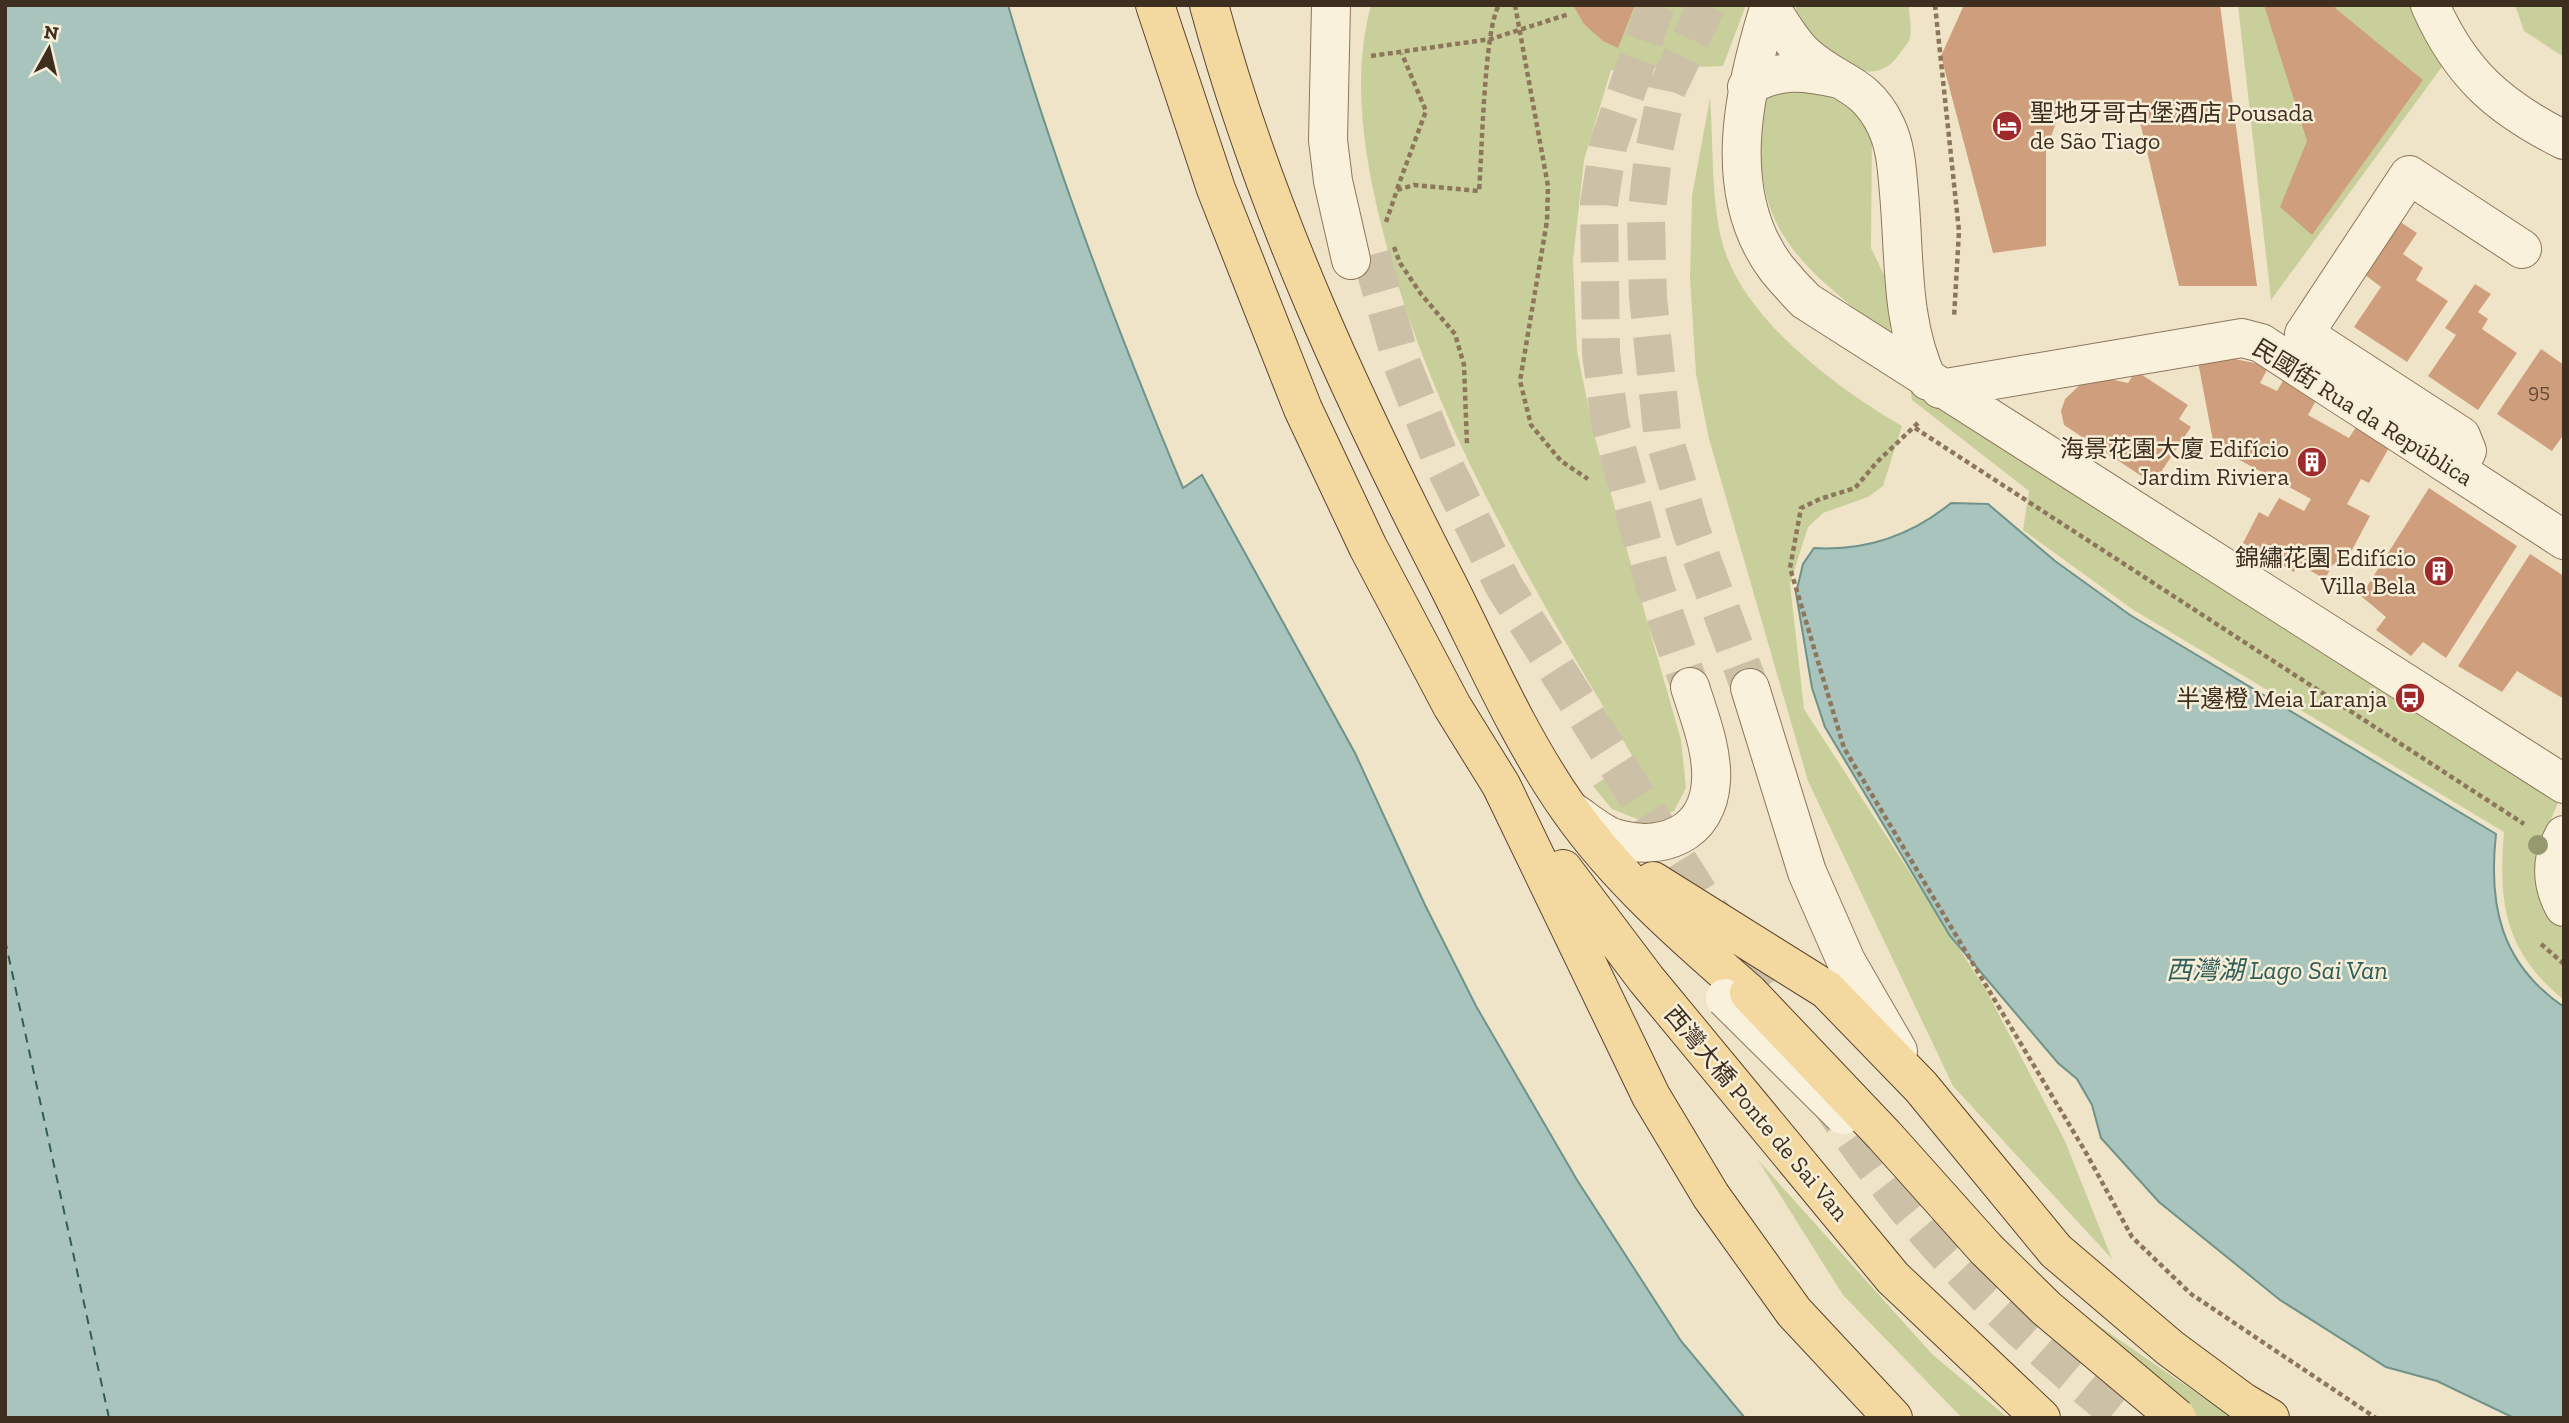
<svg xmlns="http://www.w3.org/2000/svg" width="2569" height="1423" font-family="'Zilla Slab','Noto Sans SC',serif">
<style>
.green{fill:#c9cf9b}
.water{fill:#a9c4bc;stroke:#6f938a;stroke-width:2}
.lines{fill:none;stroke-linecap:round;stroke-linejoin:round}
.ferry{stroke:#2f5d5a;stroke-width:2;stroke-dasharray:9 7;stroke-linecap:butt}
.building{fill:#cf9f7d}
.minor-tunnel{stroke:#ccc0a6;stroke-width:38;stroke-dasharray:38 19;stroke-linecap:butt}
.minor-casing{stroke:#8d765c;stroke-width:40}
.major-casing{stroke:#5b4430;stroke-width:40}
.path{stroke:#8d765c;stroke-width:4.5;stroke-dasharray:5 3.5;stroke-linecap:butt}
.minor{stroke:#faf1dc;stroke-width:38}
.major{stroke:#f3d9a0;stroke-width:38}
.minor-bridge-casing{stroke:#8d765c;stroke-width:40;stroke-linecap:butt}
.major-bridge-casing{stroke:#5b4430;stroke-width:40;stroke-linecap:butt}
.minor-bridge{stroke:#faf1dc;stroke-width:38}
.major-bridge{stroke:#f3d9a0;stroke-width:38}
.tree{fill:#96986f}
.labels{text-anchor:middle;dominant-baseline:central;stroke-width:5;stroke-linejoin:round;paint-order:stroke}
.number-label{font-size:21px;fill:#624a37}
.poi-label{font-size:24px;fill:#3d2e20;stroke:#f7eed8;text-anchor:end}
.street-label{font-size:24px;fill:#3d2e20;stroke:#f7eed8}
.water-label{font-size:26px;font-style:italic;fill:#2f5d5a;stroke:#f7eed8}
</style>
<rect width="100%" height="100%" fill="#f0e4c8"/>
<path class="green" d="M1371,5H1746L1723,66L1611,70L1584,160L1573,261L1577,351L1595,438L1681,740L1686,788L1674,811L1647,823L1612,809L1593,786L1634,759C1533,587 1427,415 1380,220C1363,150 1352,76 1371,5Z
M1795,5H1909C1909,15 1912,28 1910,38C1908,44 1902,50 1898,56C1867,99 1802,43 1795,5Z
M2238,5H2411L2447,60L2271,300Z
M2515,5H2564V57L2524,31Z
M1803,88L1840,101L1858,114L1872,132L1871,248L1892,291L1890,337C1844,298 1784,261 1767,198C1758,166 1760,130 1759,96Z
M1710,98C1714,146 1710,213 1727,257C1754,327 1840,390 1902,426L1883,486L1868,497L1823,513L1808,527L1790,584L1804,709L1986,990L2065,1141L2112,1259L1953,1086L1808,781L1709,439L1696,374L1690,278L1692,196Z
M1907,366L2561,796L2543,838L2564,924V1000C2505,952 2498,904 2504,832L2132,609L2023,530L2029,491L1912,400Z
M1758,1160L1932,1354L2008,1418H1962L1843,1295Z
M2073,1308L2230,1416L2234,1418H2174Z"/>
<path class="water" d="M5,5H1008C1056,170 1117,330 1183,488L1202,475L1355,753L1425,905L1476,1006L1577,1180L1681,1341L1745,1418H5Z
M1951,503L1988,504L2055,561L2130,615L2496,834C2488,906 2501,964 2564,1007V1418H2514L2437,1381L2386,1367L2280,1300L2159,1202L2101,1138L2092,1105L2077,1079L2058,1063L1950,936L1825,727L1812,688L1796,593L1803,564L1814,548C1865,551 1912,535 1951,503Z"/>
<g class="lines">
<path class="ferry" d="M5,940L109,1418"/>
</g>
<path class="building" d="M1573,5H1635L1618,48L1603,41L1584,24Z
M1964,5H2220L2257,286H2179L2135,101L2064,100L2046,151V246L1993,253L1941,56Z
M2264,5H2337L2335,8L2423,80L2312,235L2280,207L2307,141Z
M2399,221L2417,233L2403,254L2423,268L2416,280L2448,301L2407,362L2354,327L2381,287L2364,274Z
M2475,284L2491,294L2478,312L2488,319L2482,329L2517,353L2478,410L2428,376L2456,335L2445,328Z
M2541,349L2564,365V434L2552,451L2497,414Z
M2230,358L2269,366L2260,383L2277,391L2284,379L2318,397L2308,415L2349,438L2356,427L2390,446L2369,483L2361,479L2347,504L2370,516L2342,569L2333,564L2325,579L2298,564L2294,572L2243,543L2259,512L2268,517L2279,498L2304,511L2311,499L2214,446L2198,362Z
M2136,371L2188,405L2179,419L2191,427L2157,478L2153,474L2149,481L2064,425L2061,411L2065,399L2083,382L2100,377L2128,383Z
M2429,488L2517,546L2446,658L2423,642L2411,656L2376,630L2386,617L2361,596Z
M2530,554L2564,576V699L2517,671L2502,692L2458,666Z"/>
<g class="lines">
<path class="minor-tunnel" d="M1656,5L1608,146L1599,204L1601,353L1610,423L1654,584L1690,687
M1707,5L1667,89L1653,156L1646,219L1648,297L1662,431L1691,530L1750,688
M1371,255L1402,364L1439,455L1504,586L1770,1006
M1822,1090C1904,1221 2003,1321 2124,1418"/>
<g class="minor-casing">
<path id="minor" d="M1331,5L1328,140L1333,181L1351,260
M1770,5C1744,88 1719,193 1777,269C1786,280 1796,291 1806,301L2564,784
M2430,5C2460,73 2498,107 2564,140
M1770,7C1780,22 1791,42 1804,54C1836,84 1865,81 1886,126C1896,147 1897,170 1899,193C1905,258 1900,321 1928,381
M1747,87C1778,68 1804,71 1839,79
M1940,389L2242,338L2261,343L2564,540
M2457,470L2467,451L2461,436L2304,334L2409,175L2522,249
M1750,688L1807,872L1846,961L1898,1051
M1573,812C1585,820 1600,833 1614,838C1661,852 1708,835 1711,781C1713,750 1699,716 1690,687
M2564,835C2551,859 2551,883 2564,907"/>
</g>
<g class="major-casing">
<path id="major" d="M1155,5L1216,189L1303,409L1368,547L1452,706L1501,785L1651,1096L1711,1196L1794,1312L1893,1418
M1209,5C1264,209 1353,400 1449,587C1486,661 1521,741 1569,809C1618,879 1685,937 1749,993
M1563,869L1646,979L1893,1278L2041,1418
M1653,881L1827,990L1921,1087L2056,1251L2170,1348L2243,1402L2270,1418"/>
</g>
<path class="path" d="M1515,5L1548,186L1547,221L1520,381L1531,425L1561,461L1588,479
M1935,5L1959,231L1954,318
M1371,56L1491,39L1569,14
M1397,189L1426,111L1402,54
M1386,222L1397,190L1414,185L1479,191C1482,156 1484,29 1499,5
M1394,247L1400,263L1421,294L1455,334L1464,365L1467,445
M1918,423L1877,462L1855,488L1820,499L1801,508L1790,568L1844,748L2085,1151L2132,1237L2191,1294L2376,1418
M1915,428L2524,824
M2541,944L2564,964"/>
<use href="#minor" class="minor"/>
<use href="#major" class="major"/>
<g class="minor-bridge-casing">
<path id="minor-bridge" d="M1725,998L1843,1115"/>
</g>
<g class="major-bridge-casing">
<path id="major-bridge" d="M1749,993L1884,1135L1986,1249L2046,1308L2177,1418"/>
</g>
<use href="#minor-bridge" class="minor-bridge"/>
<use href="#major-bridge" class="major-bridge"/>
</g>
<circle class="tree" cx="2538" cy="845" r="10"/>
<defs>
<g id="hotel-disc" transform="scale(1.575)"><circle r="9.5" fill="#9e2a2b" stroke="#f7eed8"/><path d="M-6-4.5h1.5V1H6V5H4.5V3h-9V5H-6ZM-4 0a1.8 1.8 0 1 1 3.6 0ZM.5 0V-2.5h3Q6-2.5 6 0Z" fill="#fff"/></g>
<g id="building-disc" transform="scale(1.575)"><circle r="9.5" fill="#9e2a2b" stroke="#f7eed8"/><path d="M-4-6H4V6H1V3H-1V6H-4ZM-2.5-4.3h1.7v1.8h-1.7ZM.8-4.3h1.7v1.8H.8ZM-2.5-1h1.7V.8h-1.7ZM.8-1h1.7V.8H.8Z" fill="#fff"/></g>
<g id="bus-disc" transform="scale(1.575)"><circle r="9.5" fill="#9e2a2b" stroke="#f7eed8"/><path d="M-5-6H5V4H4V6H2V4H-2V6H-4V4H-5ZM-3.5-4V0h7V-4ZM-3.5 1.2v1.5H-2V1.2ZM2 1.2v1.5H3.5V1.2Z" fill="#fff"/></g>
</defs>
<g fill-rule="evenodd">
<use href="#hotel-disc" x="2007" y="126"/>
<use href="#building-disc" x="2312" y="462"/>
<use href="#building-disc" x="2439" y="571"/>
<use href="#bus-disc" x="2410" y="698"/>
</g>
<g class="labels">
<g class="number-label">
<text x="2539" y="390">95</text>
</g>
<g class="poi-label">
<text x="2030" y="112" text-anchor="start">聖地牙哥古堡酒店 Pousada<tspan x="2030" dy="28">de São Tiago</tspan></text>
<text x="2289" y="448">海景花園大廈 Edifício<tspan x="2289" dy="28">Jardim Riviera</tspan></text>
<text x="2416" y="557">錦繡花園 Edifício<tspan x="2416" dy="28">Villa Bela</tspan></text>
<text x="2387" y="698">半邊橙 Meia Laranja</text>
</g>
<g class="street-label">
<text transform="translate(2363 412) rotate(32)">民國街 Rua da República</text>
<text transform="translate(1757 1113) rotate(50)">西灣大橋 Ponte de Sai Van</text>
</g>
<g class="water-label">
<text x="2277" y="970">西灣湖 Lago Sai Van</text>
</g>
</g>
<rect width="2569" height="1423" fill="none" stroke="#3d2e20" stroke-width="14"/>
<g transform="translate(49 49) rotate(8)" stroke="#f7eed8" stroke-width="5" paint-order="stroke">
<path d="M0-5L12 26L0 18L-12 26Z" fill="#3d2e20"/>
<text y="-10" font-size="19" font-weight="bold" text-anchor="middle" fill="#3d2e20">N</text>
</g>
</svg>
